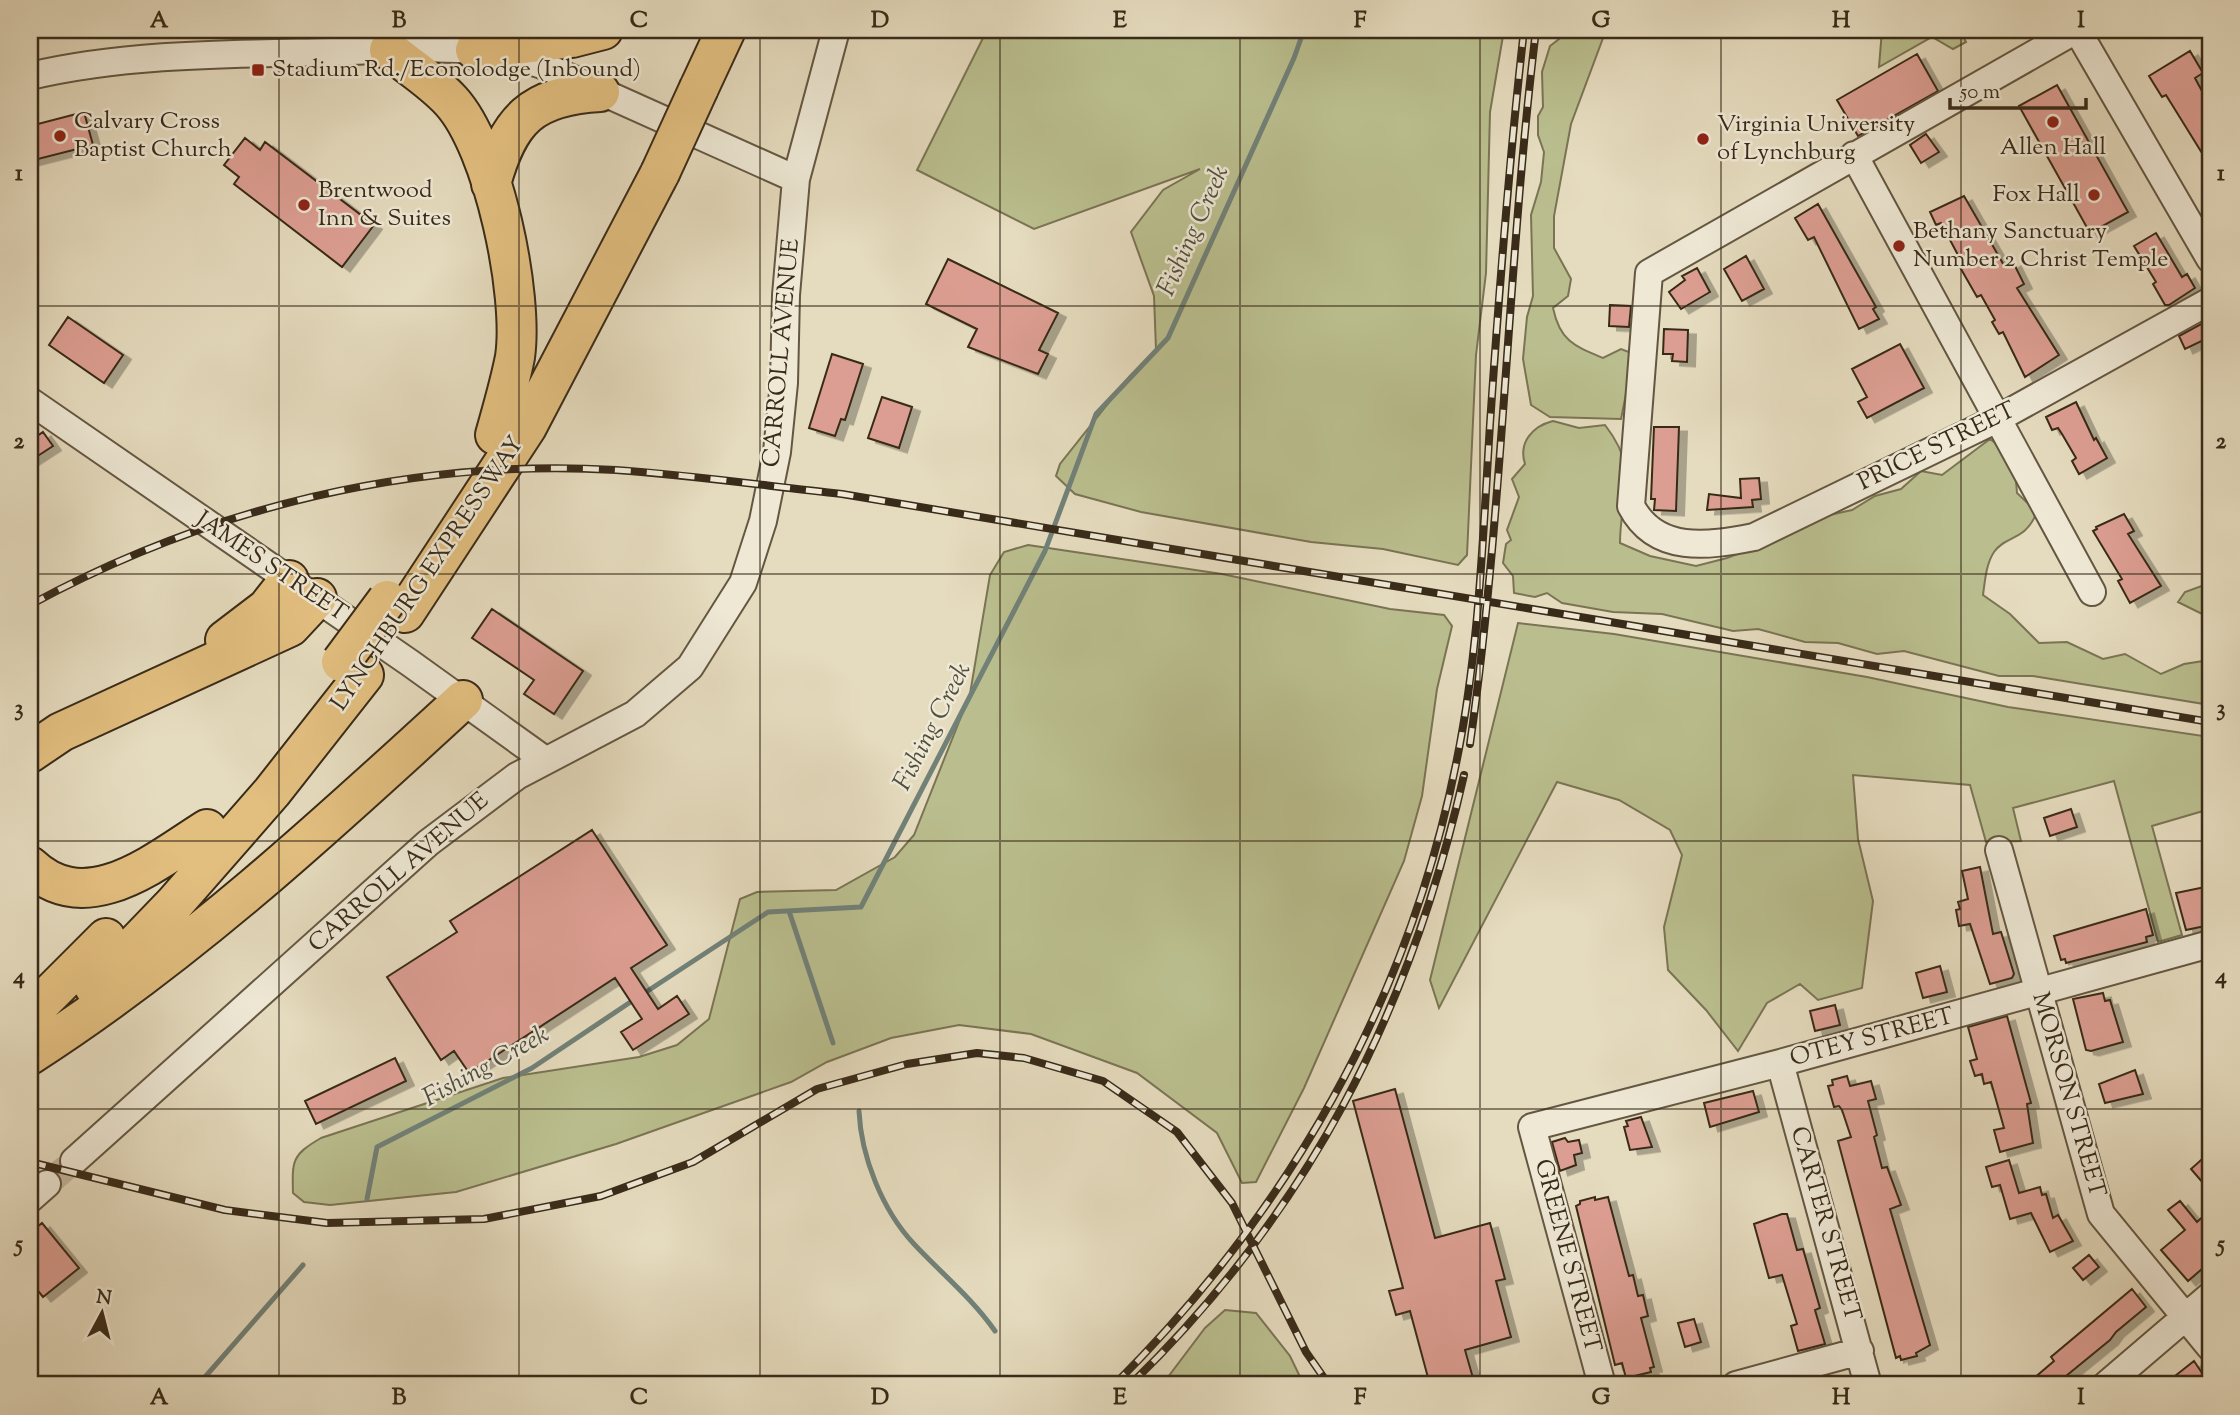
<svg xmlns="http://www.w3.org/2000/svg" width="2240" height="1415" font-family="'Sorts Mill Goudy',serif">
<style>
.green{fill:#babe8e;stroke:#7a7454;stroke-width:2}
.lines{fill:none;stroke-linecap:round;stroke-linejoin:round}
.stream{stroke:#718178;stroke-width:5}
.building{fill:#dc9e92;stroke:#392b19;stroke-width:2;filter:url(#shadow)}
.minor-tunnel{stroke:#c3b89d;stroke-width:26;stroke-dasharray:26 13;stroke-linecap:butt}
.minor-casing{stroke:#645742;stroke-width:30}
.highway-casing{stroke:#392b19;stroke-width:42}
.minor{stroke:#eee8d5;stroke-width:26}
.highway{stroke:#e2be7f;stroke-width:38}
.rail-casing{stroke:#392b19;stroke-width:8}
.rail{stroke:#eee8d5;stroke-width:5;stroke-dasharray:16;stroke-linecap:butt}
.highway-bridge-casing{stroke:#392b19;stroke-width:42;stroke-linecap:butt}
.highway-bridge{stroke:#e2be7f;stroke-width:38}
.grid{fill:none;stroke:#392b19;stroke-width:2;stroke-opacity:0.55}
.poi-dot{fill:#8f2418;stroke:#eee8d5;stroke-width:2.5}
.labels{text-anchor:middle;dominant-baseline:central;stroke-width:5;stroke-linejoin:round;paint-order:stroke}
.poi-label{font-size:24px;fill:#392b19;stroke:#eee8d5;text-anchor:start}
.street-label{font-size:24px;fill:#392b19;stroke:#eee8d5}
.water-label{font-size:26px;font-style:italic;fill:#504f40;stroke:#eee8d5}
.neatline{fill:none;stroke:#392b19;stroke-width:2.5}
.grid-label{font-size:23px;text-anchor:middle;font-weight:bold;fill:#392b19}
</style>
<defs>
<filter id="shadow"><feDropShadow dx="8" dy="4.5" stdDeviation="0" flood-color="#0004"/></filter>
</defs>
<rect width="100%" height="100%" fill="#e5dbbe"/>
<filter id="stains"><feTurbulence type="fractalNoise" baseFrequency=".00286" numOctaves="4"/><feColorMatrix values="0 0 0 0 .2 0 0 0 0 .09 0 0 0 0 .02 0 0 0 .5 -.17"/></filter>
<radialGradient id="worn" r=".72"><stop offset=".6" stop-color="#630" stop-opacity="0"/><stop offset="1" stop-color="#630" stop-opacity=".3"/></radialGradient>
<path class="green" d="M987,30H1504L1490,112L1486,273L1476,355L1467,555L1458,565L1383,549L1311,542L1141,512L1075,494L1056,476L1060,464L1130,376L1156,350L1154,296L1131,232L1163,190L1200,169L1034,229L917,170Z
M1559,30H1606L1571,124L1554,216V248L1571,279L1568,296L1553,308C1560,341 1574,346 1603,358L1621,349L1634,354L1621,419L1550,417L1531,405L1523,359L1527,317L1533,296L1531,215L1541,182L1544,152L1538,135V116L1543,107L1542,72L1550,46L1559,39Z
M1882,30H1960L1966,42L1953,49L1932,37L1879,67Z
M1553,421L1579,428L1605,425C1641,471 1620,494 1620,543L1650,556L1696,566L1727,558L1793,533L1825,516L1852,510L1875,496L1901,489L1921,471L1942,475L1990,439L2014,457L2017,493L2037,512C2025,542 2007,534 1994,552C1986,564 1985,581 1983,595L2010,614L2039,643L2067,642L2103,659L2125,654L2161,674L2184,664L2210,660V705L2033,676H1999L1904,651L1877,654L1838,643L1805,642L1758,629L1733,631L1662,614L1613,612L1562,603L1547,593L1535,597L1514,593L1513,576L1503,563L1506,544L1511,540L1507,530L1519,497L1512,479L1525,464C1518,442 1533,426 1553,421Z
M1028,545L1222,574L1390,609L1444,615L1452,626L1437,689L1422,796L1404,861L1304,1088L1256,1182L1242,1183L1217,1133L1137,1073L1031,1034L959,1025L891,1038L827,1062L791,1082L616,1144L456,1192L330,1205L304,1202L293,1193C292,1160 292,1155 321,1138L503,1078L639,1057L677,1045L709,1019L740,899L757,892L836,890L895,857L914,835L970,694L990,575L1004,552Z
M2210,583V618L2178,602L2185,592Z
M1518,623L1614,634L1867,677L2008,707L2210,737V809L2152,826L2182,935L2158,942L2114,781L2013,808L2021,841L1986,842L1970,785L1853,775L1858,839L1873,901L1862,988L1818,1000L1800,984L1767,1003L1738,1051L1706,1010L1668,970L1664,927L1682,855L1670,830L1619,800L1557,782L1439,1008L1430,980Z
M1225,1310L1256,1313L1290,1356L1304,1385H1162L1205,1328Z"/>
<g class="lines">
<path class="stream" d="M789,911L833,1043
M643,994L768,912L861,907L1045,551L1096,414L1168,338L1294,58L1304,30
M859,1111C861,1156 882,1210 914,1244C941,1273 972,1298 995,1331
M367,1199L377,1147L532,1068L635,999
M198,1385L303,1265"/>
</g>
<path class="building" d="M2190,51L2203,73L2195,78L2210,106V166L2166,95L2162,97L2149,76Z
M1917,54L1938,91L1858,136L1837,100Z
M2057,85L2128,212L2090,233L2019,106Z
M84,112L93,145L30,161V126Z
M1926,134L1939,152L1921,163L1910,145Z
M245,138L260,150L265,142L374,225L342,267L234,184L239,177L224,165Z
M1964,196L2005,267L2013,262L2024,284L2017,288L2059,355L2025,377L2003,332L1999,334L1992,322L1995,320L1981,295L1977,297L1961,269L1955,257L1958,255L1941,223L1936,225L1930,212Z
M1818,204L1876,307L1873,309L1879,319L1859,329L1814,237L1808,240L1795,218Z
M2156,233L2182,277L2187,274L2195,288L2169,305H2165L2153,284L2156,282L2134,246Z
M1746,256L1764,289L1742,301L1724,269Z
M948,259L1058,313L1039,350L1048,354L1038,374L968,347L977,329L926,304Z
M1697,268L1710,292L1681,309L1669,292L1685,280L1682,276Z
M1610,305L1631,306L1629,327L1609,326Z
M68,317L123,355L104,383L49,345Z
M2203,323L2210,337L2185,349L2179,336Z
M1664,329L1688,330L1687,362L1672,361L1673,354H1663Z
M1900,344L1924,388L1867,418L1858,402L1867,397L1852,369Z
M832,354L863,364L845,420L841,419L835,436L809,428Z
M882,397L912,407L899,448L868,438Z
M2076,402L2094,440L2096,438L2107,458L2079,474L2072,461L2076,458L2062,434L2058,428L2052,430L2046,417Z
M1654,427H1679L1676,511L1654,510L1655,499H1651Z
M43,432L53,446L30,461V441Z
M1759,478L1761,499L1752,500L1753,507L1707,510L1709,494L1741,498L1740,479Z
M2124,514L2134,531L2128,534L2161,586L2130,603L2118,581L2122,579L2093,531L2097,529L2096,527Z
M492,609L583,671L554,714L524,694L534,680L472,638Z
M2071,809L2077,827L2050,836L2044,818Z
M592,830L667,945L631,968L658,1009L677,996L689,1014L633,1050L621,1032L642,1019L615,978L469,1073L454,1051L441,1060L387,977L457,932L450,921Z
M1980,867L1993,934L2001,932L2014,974L2012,978L1990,984L1970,924L1959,926L1956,910L1960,909L1958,902L1968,899L1962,871Z
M2210,886V925L2186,930L2176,893Z
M2146,909L2153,935L2146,937L2147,942L2066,963L2065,959L2061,960L2054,936Z
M1940,966L1947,992L1923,998L1916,973Z
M2103,993L2105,1001L2110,1000L2123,1042L2091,1051L2086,1050L2073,999Z
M1835,1005L1840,1025L1815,1031L1810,1011Z
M2007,1016L2031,1103L2027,1104L2033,1143L2000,1152L1994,1130L2004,1128L1991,1082L1984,1084L1982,1074L1975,1076L1970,1061L1977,1059L1968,1027Z
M395,1058L406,1081L316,1124L305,1101Z
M2135,1070L2143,1094L2105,1103L2099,1084Z
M1847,1076L1850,1086L1871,1081L1876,1099L1868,1101L1877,1135L1874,1137L1882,1168L1887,1167L1901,1205L1890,1209L1930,1345L1916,1353L1917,1356L1901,1360L1900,1356L1896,1358L1838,1141L1851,1137L1842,1110L1839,1106L1834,1107L1828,1086L1833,1085L1832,1080Z
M1395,1089L1435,1238L1490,1223L1505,1279L1496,1281L1511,1337L1465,1350L1475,1385H1430L1410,1311L1396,1315L1389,1291L1403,1288L1353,1101Z
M1753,1091L1759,1112L1710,1127L1704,1103Z
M1641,1117L1652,1147L1630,1150L1624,1127L1628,1126L1626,1121Z
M1565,1138L1568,1142L1579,1140L1582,1153L1574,1155L1576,1165L1560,1171L1552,1142Z
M2210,1152V1191L2191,1169Z
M2009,1160L2019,1193L2040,1187L2042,1195L2046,1194L2053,1218L2058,1215L2073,1241L2050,1252L2031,1213L2010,1219L2000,1185L1992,1187L1986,1167Z
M1595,1197V1200L1608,1197L1629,1276L1633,1275L1638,1296L1643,1295L1648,1316L1641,1318L1654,1367L1650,1368L1651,1372L1626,1378L1622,1363L1615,1365L1576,1206L1580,1204V1201Z
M2180,1201L2197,1222L2210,1210V1262L2188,1281L2161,1250L2185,1230L2168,1210Z
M1782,1214H1787L1797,1250L1803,1249L1820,1308L1815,1310L1825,1344L1798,1351L1791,1326L1797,1324L1782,1275L1769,1278L1754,1224Z
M42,1223L79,1268L43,1297L30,1281V1233Z
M2089,1255L2099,1267L2083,1280L2073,1268Z
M2132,1289L2146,1307L2116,1332L2110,1340L2055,1385H2026L2054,1361L2051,1357Z
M1694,1319L1701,1342L1685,1347L1678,1323Z
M2194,1361L2210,1385H2164L2175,1376Z"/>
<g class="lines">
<path class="minor-tunnel" d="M47,1184L74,1161"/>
<g class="minor-casing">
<path id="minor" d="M2076,30L1649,273L1631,506C1656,554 1708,546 1754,537L1997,419L2210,301
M2077,30L2210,259
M30,76C127,53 232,54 331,52C401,50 476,40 542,65L796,179
M1854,155L2092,592
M30,401L410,663L545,760
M1999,850L2101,1214L2210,1347
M1780,1063L1868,1385
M74,1161L428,843L517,776L635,714L690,667L743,583L763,521L777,452L784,383L786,295L796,179L836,30
M30,1199L47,1184
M1602,1385L1532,1127L1780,1063L2210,944
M1736,1385L1860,1351
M2106,1385L2210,1296"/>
</g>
<g class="highway-casing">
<path id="highway" d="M389,50C410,67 434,82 451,101C494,148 524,295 515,357C510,383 502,410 495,435
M475,50L572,38L603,30
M699,88L726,30
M491,184C509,119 531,96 600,92
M405,613L527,427L660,173
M225,640L267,608L289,580
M30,753L61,732L290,627L317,598
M30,866C87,920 156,861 207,829
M94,987L174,904L272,792L364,675
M30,1014L106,938
M30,1055C187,954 326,826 463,700"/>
</g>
<use href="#minor" class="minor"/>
<use href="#highway" class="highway"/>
<g class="rail-casing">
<path id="rail" d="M30,605C208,508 412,458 616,470C691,475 767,486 842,494L2210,722
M1470,744C1504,507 1507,267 1536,30
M30,1162L225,1210L327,1223L484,1219L601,1196L693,1162L817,1089L907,1064L977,1053L1024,1058L1103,1081L1177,1132L1232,1203L1306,1352L1329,1385
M1114,1385C1288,1212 1409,1002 1457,759C1479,650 1483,535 1490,424C1499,292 1509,161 1524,30
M1130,1385C1307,1213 1410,1014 1464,775"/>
</g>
<use href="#rail" class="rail"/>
<g class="highway-bridge-casing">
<path id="highway-bridge" d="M660,173L699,88
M341,662L387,600"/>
</g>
<use href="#highway-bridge" class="highway-bridge"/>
</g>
<path class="grid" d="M279,30V1385M519,30V1385M760,30V1385M1000,30V1385M1240,30V1385M1480,30V1385M1721,30V1385M1961,30V1385M30,306H2210M30,574H2210M30,841H2210M30,1109H2210"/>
<g class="poi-dot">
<rect x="251" y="63" width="14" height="14" rx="3.5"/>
<circle cx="2053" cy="122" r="7"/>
<circle cx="60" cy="136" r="7"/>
<circle cx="1703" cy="139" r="7"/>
<circle cx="2094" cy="195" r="7"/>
<circle cx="304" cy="205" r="7"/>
<circle cx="1899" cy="246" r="7"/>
</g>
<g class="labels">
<g class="poi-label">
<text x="272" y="70">Stadium Rd./Econolodge (Inbound)</text>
<text x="74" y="122">Calvary Cross<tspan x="74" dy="28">Baptist Church</tspan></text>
<text x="1717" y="125">Virginia University<tspan x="1717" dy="28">of Lynchburg</tspan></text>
<text x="2053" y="148" text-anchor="middle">Allen Hall</text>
<text x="318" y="191">Brentwood<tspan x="318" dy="28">Inn &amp; Suites</tspan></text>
<text x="2080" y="195" text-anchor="end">Fox Hall</text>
<text x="1913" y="232">Bethany Sanctuary<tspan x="1913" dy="28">Number 2 Christ Temple</tspan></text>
</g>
<g class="street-label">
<text transform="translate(782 353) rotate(-85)">CARROLL AVENUE</text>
<text transform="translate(1937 447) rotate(-26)">PRICE STREET</text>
<text transform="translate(271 567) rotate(34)">JAMES STREET</text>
<text transform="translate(428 574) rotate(-56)">LYNCHBURG EXPRESSWAY</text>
<text transform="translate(399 873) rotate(-41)">CARROLL AVENUE</text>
<text transform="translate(1872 1038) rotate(-15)">OTEY STREET</text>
<text transform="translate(2068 1095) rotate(74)">MORSON STREET</text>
<text transform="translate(1825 1224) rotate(74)">CARTER STREET</text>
<text transform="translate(1567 1256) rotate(75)">GREENE STREET</text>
</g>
<g class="water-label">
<text transform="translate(1194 231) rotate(-66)">Fishing Creek</text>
<text transform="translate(933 727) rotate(-63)">Fishing Creek</text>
<text transform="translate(486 1067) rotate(-29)">Fishing Creek</text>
</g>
</g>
<rect width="2240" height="1415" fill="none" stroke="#e5dbbe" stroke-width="77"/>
<g transform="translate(102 1313) rotate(7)" stroke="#eee8d5" stroke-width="5" paint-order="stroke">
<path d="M0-5L12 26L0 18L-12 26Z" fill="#392b19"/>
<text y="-10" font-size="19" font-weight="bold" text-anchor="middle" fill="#392b19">N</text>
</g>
<path d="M1950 98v10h136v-10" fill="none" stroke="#392b19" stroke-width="3.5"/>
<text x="1960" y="98" font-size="21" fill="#392b19" stroke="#eee8d5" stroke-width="5" paint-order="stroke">50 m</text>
<rect x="38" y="38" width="2164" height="1338" class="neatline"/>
<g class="grid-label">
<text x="159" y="27">A</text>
<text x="399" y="27">B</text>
<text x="639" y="27">C</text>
<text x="880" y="27">D</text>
<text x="1120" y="27">E</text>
<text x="1360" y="27">F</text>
<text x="1601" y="27">G</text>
<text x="1841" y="27">H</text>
<text x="2081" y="27">I</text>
<text x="19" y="180">1</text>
<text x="2221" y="180">1</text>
<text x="19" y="448">2</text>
<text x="2221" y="448">2</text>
<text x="19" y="715">3</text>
<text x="2221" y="715">3</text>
<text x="19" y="983">4</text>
<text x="2221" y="983">4</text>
<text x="19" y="1251">5</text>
<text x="2221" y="1251">5</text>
<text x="159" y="1404">A</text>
<text x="399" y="1404">B</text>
<text x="639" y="1404">C</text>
<text x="880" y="1404">D</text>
<text x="1120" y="1404">E</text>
<text x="1360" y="1404">F</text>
<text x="1601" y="1404">G</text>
<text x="1841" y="1404">H</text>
<text x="2081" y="1404">I</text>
</g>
<rect width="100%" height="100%" filter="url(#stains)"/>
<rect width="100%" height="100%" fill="url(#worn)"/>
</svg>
